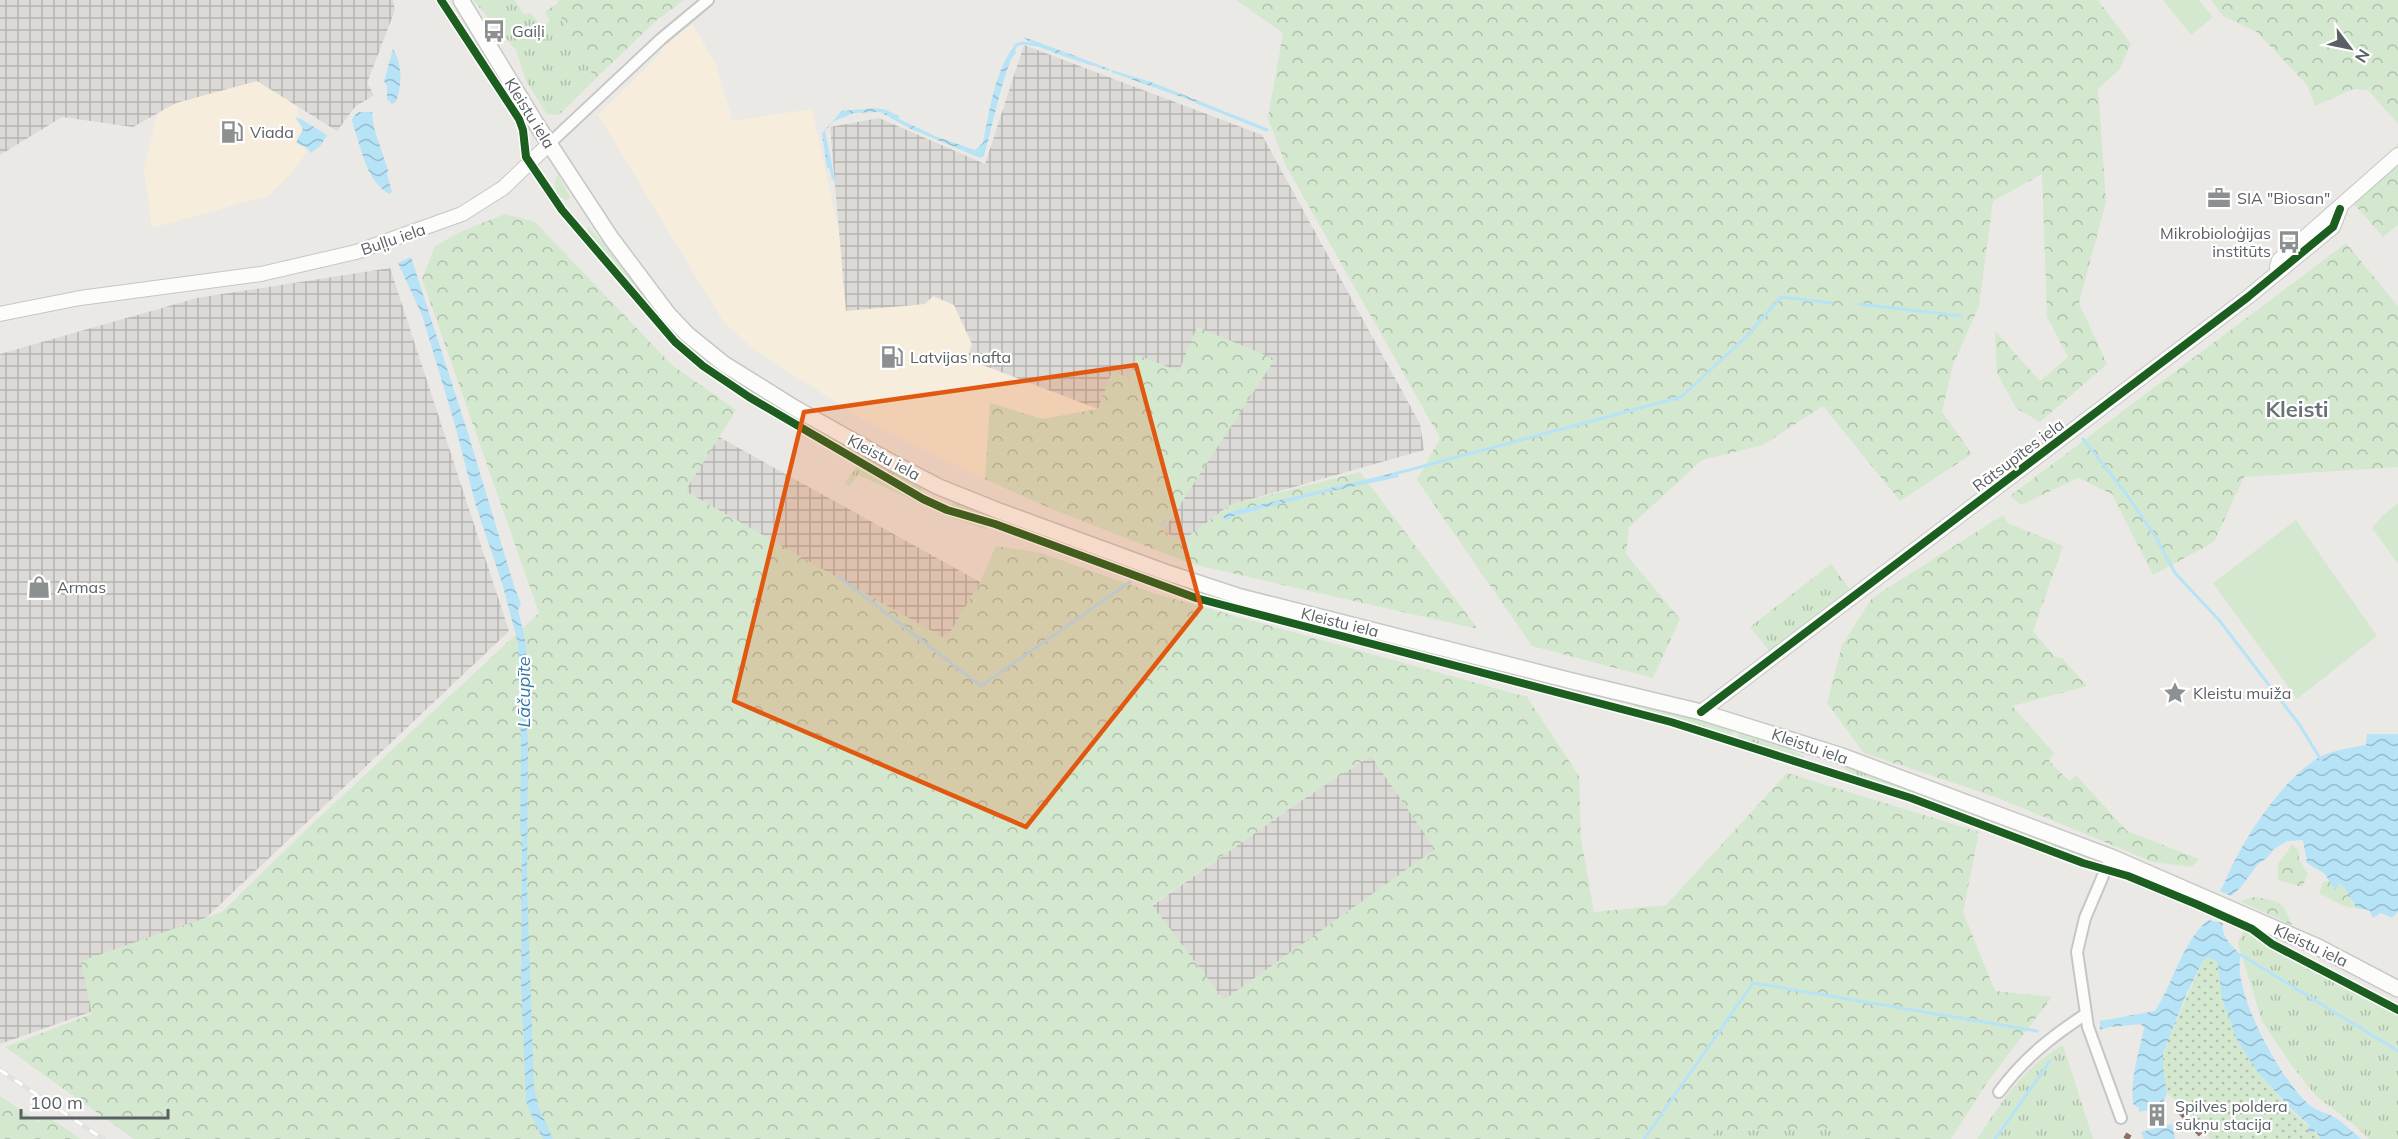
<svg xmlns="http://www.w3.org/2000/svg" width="2398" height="1139" font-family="Mulish,sans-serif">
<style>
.commercial{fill:#f6eddd}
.industrial{fill:url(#industrial-grid)}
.grass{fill:url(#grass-tufts)}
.forest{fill:url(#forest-crowns);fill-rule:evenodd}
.park{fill:#d4e8cf}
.garden{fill:url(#garden-dots)}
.water{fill:url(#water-waves)}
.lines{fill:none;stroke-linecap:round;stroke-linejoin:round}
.stream{stroke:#b7e3f7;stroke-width:3}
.minor-casing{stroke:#c6c6c6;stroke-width:14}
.tertiary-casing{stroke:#c6c6c6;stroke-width:16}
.secondary-casing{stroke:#c7c7c6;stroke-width:18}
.minor{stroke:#fcfcfb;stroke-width:10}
.tertiary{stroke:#fcfcfb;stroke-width:14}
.secondary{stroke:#fcfcfb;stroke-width:15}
.rail-casing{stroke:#e2e2e2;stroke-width:5}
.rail{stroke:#fff;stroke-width:3;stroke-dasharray:9;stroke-linecap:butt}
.quiet{stroke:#8d6e63;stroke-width:6;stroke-dasharray:12 6;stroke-linecap:butt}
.cycleway-casing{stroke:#fff;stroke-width:11}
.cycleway{stroke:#1b5e20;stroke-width:8}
.marked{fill:#e15910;fill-opacity:0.2;stroke:#e15910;stroke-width:4.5;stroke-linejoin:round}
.labels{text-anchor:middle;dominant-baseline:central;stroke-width:4.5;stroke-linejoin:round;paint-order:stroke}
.poi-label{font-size:16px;fill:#5a6064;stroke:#fff;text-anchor:start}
.street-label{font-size:16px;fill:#5a6064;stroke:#fff}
.water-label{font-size:18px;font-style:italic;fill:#3477a5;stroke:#fff}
.district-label{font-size:22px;font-weight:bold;fill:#6b7276;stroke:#fff}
</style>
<defs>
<pattern id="industrial-grid" width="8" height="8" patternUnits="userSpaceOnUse" patternTransform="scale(1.5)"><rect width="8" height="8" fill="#dcdad6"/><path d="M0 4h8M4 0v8" fill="none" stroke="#b5b4b1"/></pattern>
<pattern id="grass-tufts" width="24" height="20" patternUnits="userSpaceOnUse" patternTransform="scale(1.5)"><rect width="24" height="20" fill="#d4e8cf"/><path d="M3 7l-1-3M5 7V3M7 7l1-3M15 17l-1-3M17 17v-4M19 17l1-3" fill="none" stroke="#afbfac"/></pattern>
<pattern id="forest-crowns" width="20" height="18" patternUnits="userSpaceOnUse" patternTransform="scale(1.5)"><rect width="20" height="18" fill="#d4e8cf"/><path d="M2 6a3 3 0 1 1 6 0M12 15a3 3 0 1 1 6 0" fill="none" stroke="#afbfac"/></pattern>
<pattern id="garden-dots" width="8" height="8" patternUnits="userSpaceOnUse" patternTransform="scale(1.5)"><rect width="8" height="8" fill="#d4e8cf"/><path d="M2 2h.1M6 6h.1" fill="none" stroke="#afbfac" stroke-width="1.8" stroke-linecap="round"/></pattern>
<pattern id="water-waves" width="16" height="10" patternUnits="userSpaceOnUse" patternTransform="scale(1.5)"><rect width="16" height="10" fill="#b7e3f7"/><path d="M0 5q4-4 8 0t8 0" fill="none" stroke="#98bbcc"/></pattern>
</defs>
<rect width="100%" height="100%" fill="#ebe9e5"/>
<path class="commercial" d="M693,24L716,66L733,121L812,109L841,242L843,283L925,304L933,296L954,305L972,344L967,359L1098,409L1042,419L990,403L985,479L865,421L752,348L723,321L598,115L662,52L661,49L670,42L669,40Z
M258,81L297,105L306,154L288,177L268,196L152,228L144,169L156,119L162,109L176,103Z"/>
<path class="industrial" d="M0,0H393L395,10L367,83L374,95L355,107L337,131L257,81L176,103L133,127L62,117L0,155Z
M1024,45L1262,135L1420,424L1424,450L1230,505L1182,541L1162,531L1274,359L1129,378L1112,372L1098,409L967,359L972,344L954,305L933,296L925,304L846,311L830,127L879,118L985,164Z
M390,268L509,631L116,1003L0,1044V354L197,298Z
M719,437L980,582L946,640L685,491Z
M1371,755L1436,849L1224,1000L1152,906L1299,802Z"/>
<path class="grass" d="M473,0H514L524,14L531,13L541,27L550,21L545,12L558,3L556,8L595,79L559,115L547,114L527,83L516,50Z
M558,175L570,197L567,200C556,198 551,183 558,175Z
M588,227L609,249L644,296L675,329L729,373L856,451L855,455C801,424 744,395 696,356C655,322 620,274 586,233Z
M863,455L900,473L923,488L920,493L861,459Z
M858,465L940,511L989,525L986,529L954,519L858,475L849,486L845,483Z
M953,502L982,511L979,516L950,508Z
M1831,564L1850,589L1770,652L1750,627Z
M1639,703L1733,726L1732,735L1729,737L1632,708L1634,704Z
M1738,731L1776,743L1803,756V759L1738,739Z
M1837,764L1855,767L2094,858L2102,865L2085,860L1854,775Z
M2244,929L2277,951L2353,988L2398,1015V1139H2369L2353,1124L2316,1096L2292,1066L2262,1021L2238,944Z
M2063,1045L2093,1139H1977C2003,1100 2021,1069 2063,1045Z
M1839,1128L1846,1139H1709L1717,1130Z"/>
<path class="forest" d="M559,0H684L657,20L595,79L556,8Z
M1236,0H2098L2131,44L2119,70L2098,89L2106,202L2079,303L2107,364L2040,422L2016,408L1997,373L1995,331L2040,381L2068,357L2047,317L2042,174L1993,201L1979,306L1953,365L1942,412L1972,454L1900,501L1823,406L1763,445L1702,460L1629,527L1626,554L1680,619L1653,678L1532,646L1417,480L1440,438L1286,166L1268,118L1283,33Z
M2211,0H2398V124L2368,90L2353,89L2315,106L2307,85L2257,32L2223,16Z
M2398,143V225L2383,237L2353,203Z
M505,214L535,222L672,365L736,410L685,491L946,639L980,582L996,546L1041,553L1156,594L1527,697L1579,776L1581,838L1594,912L1666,905L1787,773L1979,832L1963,912L1995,991L2052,997L1986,1084L1951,1139H1846L1839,1128L1717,1130L1709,1139H134L5,1047L92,1014L81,961L222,912L309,827L539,613L422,279L435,246L460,232ZM1371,756L1435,849L1224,1000L1152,905L1299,802Z
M2346,243L2398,306V467L2244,477L2214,542L2153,575L2112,494L2078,478L2021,505L2010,496Z
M1197,327L1275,359L1163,531L1182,541L1230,505L1360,472L1478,629L1191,564L1047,507L985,479L990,403L1042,419L1098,409L1112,372L1129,378L1137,355L1179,371Z
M2003,515L2008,523L2063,546L2033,631L2055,657L2062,658L2087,686L2012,706L2054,753L2049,761L2069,781L2076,775L2127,831L2199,859L2192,867L2153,862L1998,798L1864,753L1827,703L1842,645L1872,598Z
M2292,845L2299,850V859L2308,874L2302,887L2278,880V864Z
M2330,881L2333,887L2340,884L2345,887L2352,897L2351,902L2356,908C2341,908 2333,898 2319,894L2323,882Z
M2255,897C2280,901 2283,901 2292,925L2239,901Z
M0,1096L39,1122L45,1115L81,1139H0Z"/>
<path class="park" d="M2163,0H2199L2213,17L2191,35Z
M2398,503V564L2372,528L2381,517Z
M2296,520L2377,636L2297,699L2213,583Z"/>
<path class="garden" d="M2208,957L2216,961L2218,964C2226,1032 2245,1056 2288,1107C2298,1119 2312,1126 2320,1139H2210L2187,1112L2167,1093L2163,1067V1053L2169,1037L2203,961Z"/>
<path class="water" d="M1024,37L1110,69L1109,71C1082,61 1048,54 1023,38Z
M1014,47L1016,53C1006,58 990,138 984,156L980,158L911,129L880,112L854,113L834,121L824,132L831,169L827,168L822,133L842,111L876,108L935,136L975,150L983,143C989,114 995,69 1014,47Z
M393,49C403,67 402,83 396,102L392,104L387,99V86L384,81Z
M1112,70L1151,82L1199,101L1198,103L1111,72Z
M358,112H372L374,128L388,170L387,175L392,192L389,194C365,179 362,149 353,125L352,119Z
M295,117L301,119L327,135L321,145L311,153L307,148L296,143L303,129Z
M411,257L467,430L515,589L521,603L518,610L526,644L528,756L527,886L534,1088L538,1106L553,1139H543L529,1110L526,1101L521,984L522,837L520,833L521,747L518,643L502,583L476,506L455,425L422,315L398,263Z
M1397,472L1399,477L1323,493L1234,516L1225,521L1223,516L1230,512Z
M2367,734H2398V912L2392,918L2381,913L2373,918L2369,910L2356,908L2345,888L2340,884L2335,890L2324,873L2307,863L2303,840L2287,841L2273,850L2267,858L2258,864L2241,887L2231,896L2220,891C2226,881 2229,871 2234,862C2251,828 2285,778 2318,758C2332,750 2350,748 2366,745Z
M2208,920L2223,923C2220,936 2232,946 2241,955C2230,989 2283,1085 2311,1106C2318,1112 2328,1113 2336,1118C2344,1124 2353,1132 2361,1139H2320L2316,1131L2308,1133L2309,1125L2290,1108L2257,1071L2237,1040L2222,998L2218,964L2216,961L2208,957L2203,961L2186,995L2163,1053V1067L2167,1093L2161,1107L2139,1112V1108L2133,1104C2130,1078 2139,1053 2144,1028L2141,1024L2109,1027L2100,1030V1021L2155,1011C2174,982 2181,944 2208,920Z
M2172,1124L2175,1139H2144L2141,1132Z"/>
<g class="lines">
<path class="stream" d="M1013,51L1016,45L1023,43L1038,45
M1197,102L1267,130
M879,110L885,111L898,117
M824,133L833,178
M1859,304L1961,316
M2083,439L2127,495L2157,539L2175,573L2219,620L2299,724L2321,760
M1394,474L1681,397L1746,337L1781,297L1832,303
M1162,525L1165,520
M839,577L981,686L1130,582
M2238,955H2241L2398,1051
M1644,1139L1753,983L2037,1031
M1995,1139L2050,1061"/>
<g class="minor-casing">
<path id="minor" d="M549,144L661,39L708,0
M2111,857L2085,918L2077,952L2088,1027L2121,1118
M1999,1092C2023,1059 2052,1036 2086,1014"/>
</g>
<g class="tertiary-casing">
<path id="tertiary" d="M2277,267L2279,260C2319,225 2358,190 2398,155
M0,314L80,298L261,274L356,252L462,214L503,188L549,144
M1701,712L2248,297L2333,227L2340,209"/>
</g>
<g class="secondary-casing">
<path id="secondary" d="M461,0L535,122L611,238L668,314L687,334L724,364L793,407L889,461L939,487L999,511L1165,572L1241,597L1568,680L1701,712L1839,755L2111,857L2318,947L2398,989"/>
</g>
<use href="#minor" class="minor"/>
<use href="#tertiary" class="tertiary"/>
<use href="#secondary" class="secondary"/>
<g class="rail-casing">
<path id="rail" d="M0,1070L103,1139"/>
</g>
<use href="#rail" class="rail"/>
<path class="quiet" d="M2181,1112L2205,1139
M2126,1139L2129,1134"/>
<g class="cycleway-casing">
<path id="cycleway" d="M441,0L519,119L523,130L526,157L562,210L675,342L703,366L749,397L923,499L947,510L995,524L1196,598L1671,722L1911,798L2083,863L2128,876L2196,904L2252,929L2272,944L2398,1010
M1701,712L2248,297L2333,227L2340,209"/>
</g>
<use href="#cycleway" class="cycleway"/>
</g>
<path class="marked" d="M1136,365L1201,607L1026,827L734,701L804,412Z"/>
<defs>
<g id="bus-bare" transform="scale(1.8)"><path d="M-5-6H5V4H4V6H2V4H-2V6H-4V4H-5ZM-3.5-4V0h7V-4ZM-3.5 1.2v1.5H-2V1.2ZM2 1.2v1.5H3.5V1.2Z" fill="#8d9091" stroke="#fff" stroke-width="2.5" paint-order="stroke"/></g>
<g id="fuel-bare" transform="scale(1.8)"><path d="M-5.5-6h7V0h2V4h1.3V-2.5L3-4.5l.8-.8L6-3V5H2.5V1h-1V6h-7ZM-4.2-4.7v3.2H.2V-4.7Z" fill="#8d9091" stroke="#fff" stroke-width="2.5" paint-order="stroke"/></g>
<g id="office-bare" transform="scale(1.8)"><path d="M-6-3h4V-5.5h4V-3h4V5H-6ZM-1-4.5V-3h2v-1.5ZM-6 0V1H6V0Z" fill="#8d9091" stroke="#fff" stroke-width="2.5" paint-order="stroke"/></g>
<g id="shop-bare" transform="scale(1.8)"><path d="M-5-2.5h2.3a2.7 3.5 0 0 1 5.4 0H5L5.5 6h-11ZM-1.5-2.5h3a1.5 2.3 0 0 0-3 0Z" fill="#8d9091" stroke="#fff" stroke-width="2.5" paint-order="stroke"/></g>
<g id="sight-bare" transform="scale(1.8)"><path d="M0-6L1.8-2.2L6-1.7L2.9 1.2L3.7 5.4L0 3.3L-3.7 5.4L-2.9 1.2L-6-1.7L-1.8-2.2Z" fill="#8d9091" stroke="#fff" stroke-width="2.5" paint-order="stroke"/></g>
<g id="building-bare" transform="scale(1.8)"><path d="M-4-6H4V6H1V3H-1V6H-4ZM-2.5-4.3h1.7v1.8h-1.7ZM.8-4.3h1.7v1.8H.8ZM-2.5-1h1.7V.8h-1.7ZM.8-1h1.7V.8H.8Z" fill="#8d9091" stroke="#fff" stroke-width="2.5" paint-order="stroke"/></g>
</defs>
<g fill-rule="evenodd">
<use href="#bus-bare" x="494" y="31"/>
<use href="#fuel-bare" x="232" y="132"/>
<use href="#office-bare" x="2219" y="198"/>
<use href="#bus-bare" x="2289" y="242"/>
<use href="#fuel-bare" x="892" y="357"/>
<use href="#shop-bare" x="39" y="587"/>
<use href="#sight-bare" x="2175" y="693"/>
<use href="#building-bare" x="2157" y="1115"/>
</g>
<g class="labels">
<g class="poi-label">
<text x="512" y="31">Gaiļi</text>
<text x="250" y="132">Viada</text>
<text x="2237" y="198">SIA "Biosan"</text>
<text x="2271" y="233" text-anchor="end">Mikrobioloģijas<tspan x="2271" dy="18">institūts</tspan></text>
<text x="910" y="357">Latvijas nafta</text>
<text x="57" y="587">Armas</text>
<text x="2193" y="693">Kleistu muiža</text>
<text x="2175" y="1106">Spilves poldera<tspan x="2175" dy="18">sūkņu stacija</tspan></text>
</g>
<g class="street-label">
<text transform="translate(530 113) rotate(58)">Kleistu iela</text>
<text transform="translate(393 239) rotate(-19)">Buļļu iela</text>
<text transform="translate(2018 455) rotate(-37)">Rātsupītes iela</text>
<text transform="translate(884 457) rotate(28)">Kleistu iela</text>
<text transform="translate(1340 622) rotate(14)">Kleistu iela</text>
<text transform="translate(1810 746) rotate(19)">Kleistu iela</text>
<text transform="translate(2311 945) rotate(25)">Kleistu iela</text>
</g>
<g class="water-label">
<text transform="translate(523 692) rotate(-90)">Lāčupīte</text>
</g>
<g class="district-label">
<text x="2297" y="409">Kleisti</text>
</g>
</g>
<g transform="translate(2350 48) rotate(122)" stroke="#ffffff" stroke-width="4.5" paint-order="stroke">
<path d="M0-4.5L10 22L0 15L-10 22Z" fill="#5a6064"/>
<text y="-9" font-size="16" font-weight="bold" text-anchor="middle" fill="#5a6064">N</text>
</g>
<path d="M21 1109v9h147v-9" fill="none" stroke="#5a6064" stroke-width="3"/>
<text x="30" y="1109" font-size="18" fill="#5a6064" stroke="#ffffff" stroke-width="4.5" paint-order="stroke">100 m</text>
</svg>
